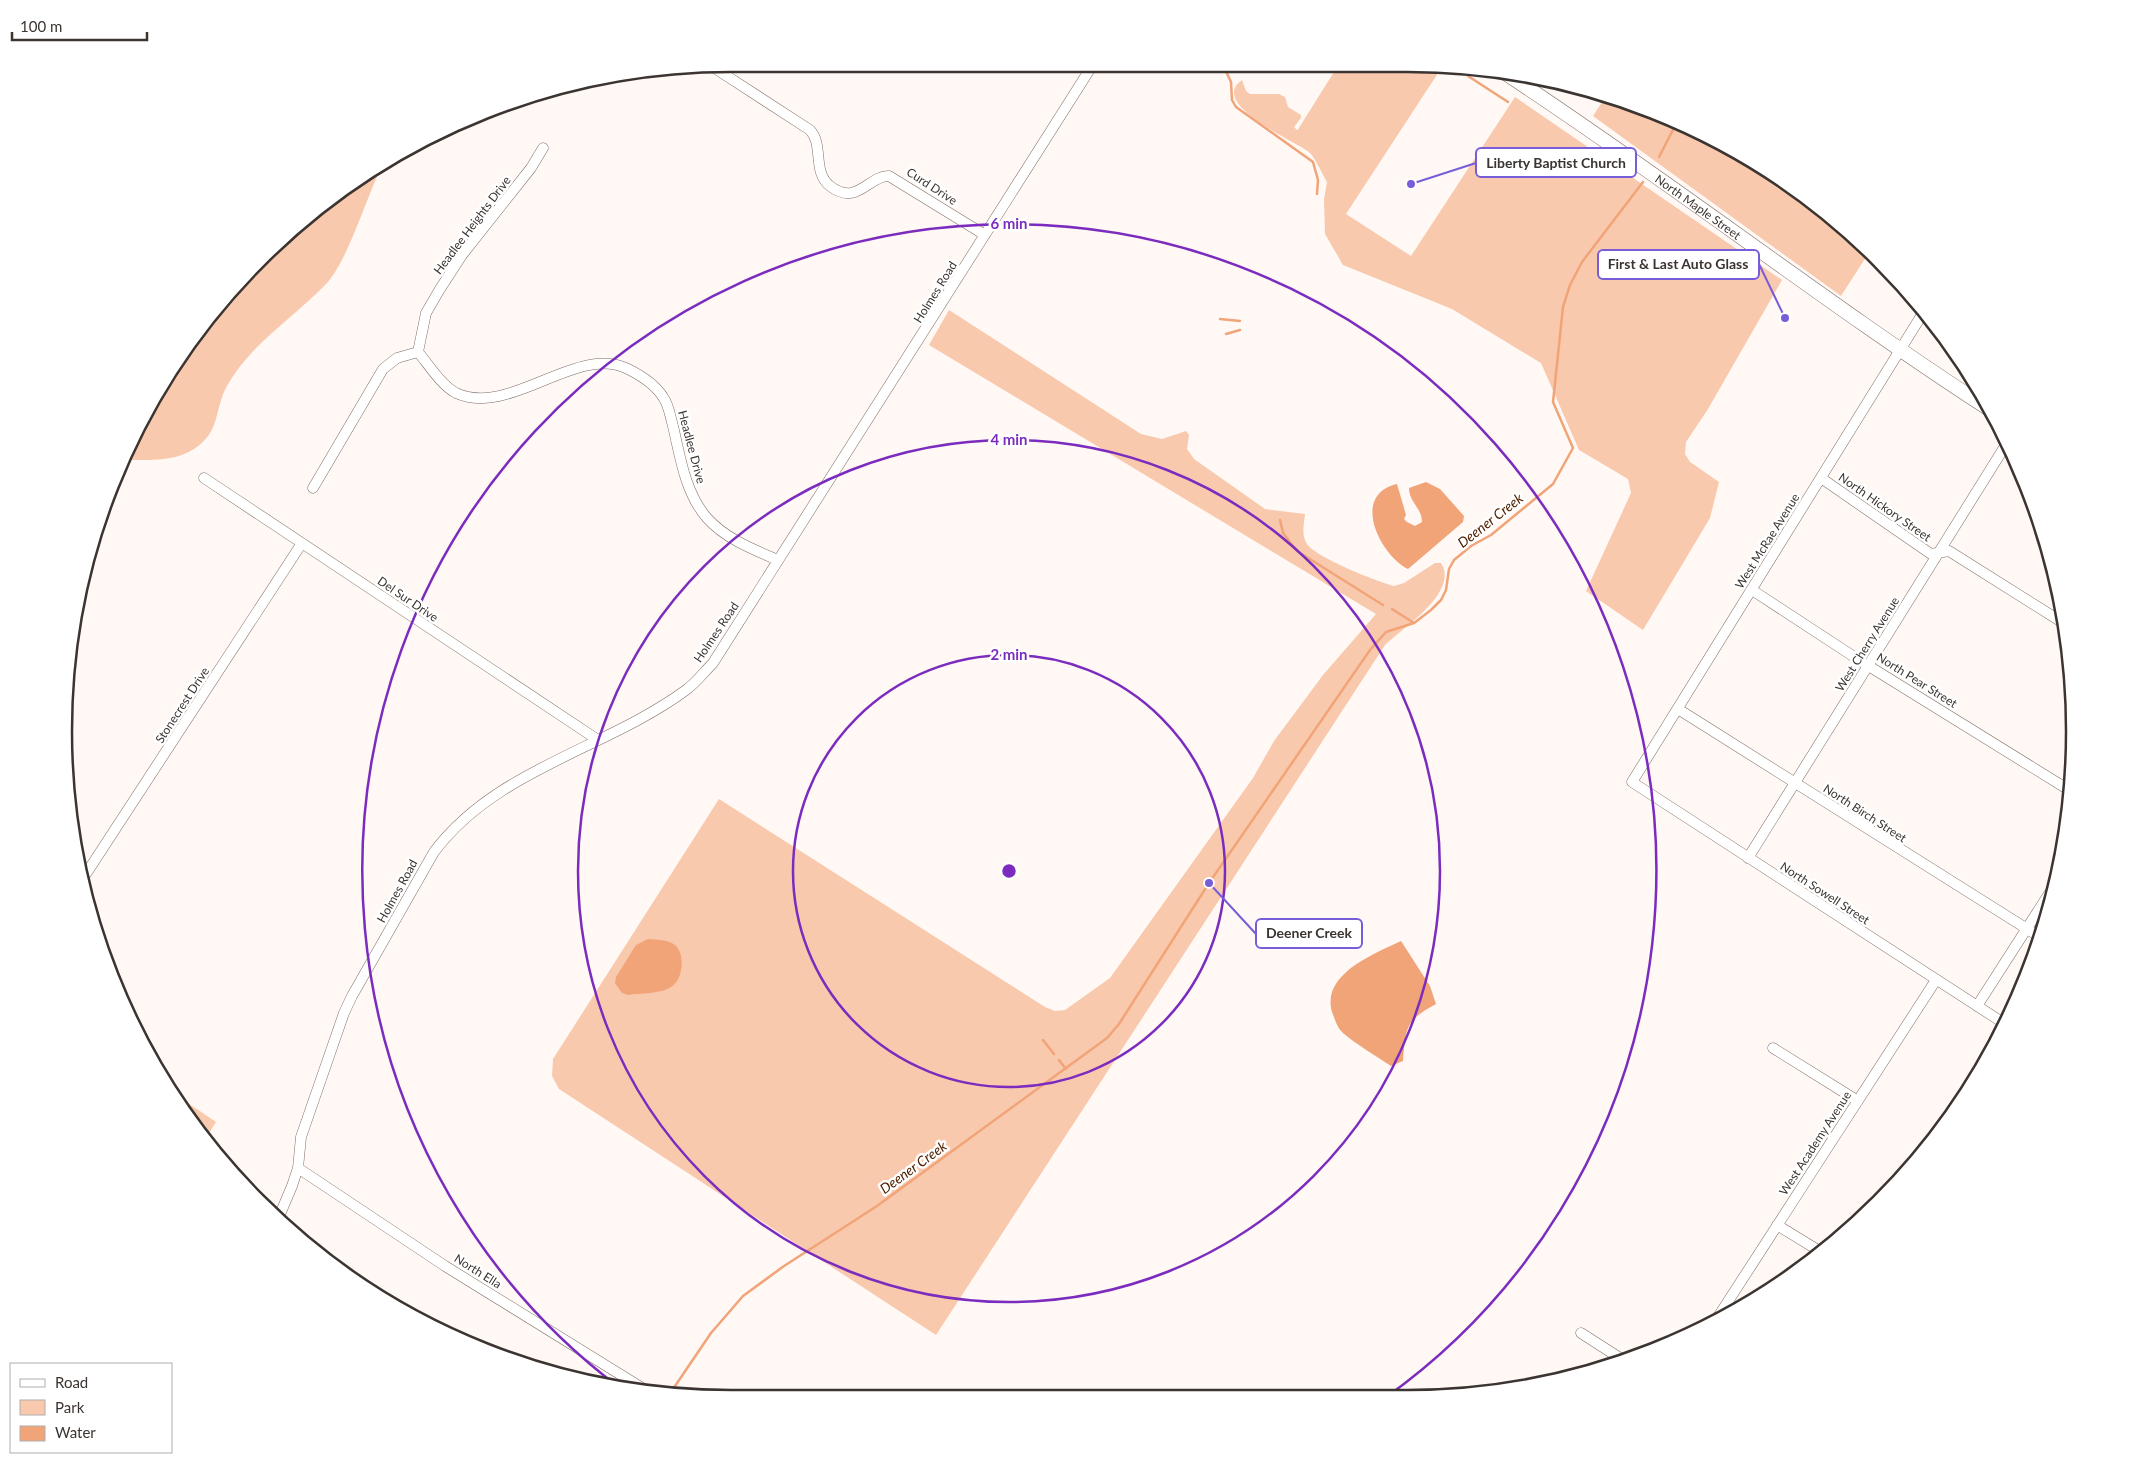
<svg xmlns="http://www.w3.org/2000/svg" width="2139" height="1463" font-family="Lato,sans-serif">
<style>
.green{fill:#f9c9ae}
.water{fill:#f1a478}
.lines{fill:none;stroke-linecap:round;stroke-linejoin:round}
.stream{stroke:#f1a478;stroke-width:2.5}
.street-casing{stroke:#7e6e66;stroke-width:11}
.secondary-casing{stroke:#7e6e66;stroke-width:15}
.street{stroke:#fff;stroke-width:10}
.secondary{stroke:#fff;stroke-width:14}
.ring{fill:none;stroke:#7b2cbf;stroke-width:2.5}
.labels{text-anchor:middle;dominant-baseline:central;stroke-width:5;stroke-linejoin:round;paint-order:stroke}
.street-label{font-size:12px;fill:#3b3430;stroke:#fff}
.water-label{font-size:14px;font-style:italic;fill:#512200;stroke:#fff}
.rim{fill:none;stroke:#3b3430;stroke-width:2.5}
.centre{fill:#7b2cbf;stroke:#fff;stroke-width:2.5}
.ring-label{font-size:15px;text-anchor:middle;font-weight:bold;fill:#7b2cbf;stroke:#fff;stroke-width:5;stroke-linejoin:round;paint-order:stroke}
.leader{fill:none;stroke:#785dd8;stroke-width:2}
.callout-dot{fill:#785dd8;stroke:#fff;stroke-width:2}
.callout{fill:#fff;stroke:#785dd8;stroke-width:2}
.callout-label{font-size:14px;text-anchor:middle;font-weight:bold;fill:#3b3430}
</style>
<rect width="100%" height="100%" fill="#fff8f4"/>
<path class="green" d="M1339,64H1407L1442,67L1346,214L1411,256L1515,97L1782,280L1708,409L1686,442L1685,454L1690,462L1719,482L1710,518L1643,630L1586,591L1631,493L1628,479L1579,450L1541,363L1452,309L1343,265L1325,234L1324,199L1327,182C1322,174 1316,159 1309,152C1297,142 1207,104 1242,80L1246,91L1250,94H1279L1285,97L1288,107L1301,115V118L1294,127L1299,132L1297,131Z
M1604,99L1703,133L1814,202L1870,251L1841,296L1593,116Z
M382,166C366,198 349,258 327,283C294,318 251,343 227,386C214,409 221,432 194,449C174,462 147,460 124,460L202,325L291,230L360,176Z
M949,310L1141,434L1162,439L1186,431L1189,435L1187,449L1194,459L1265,509L1305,514C1304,524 1301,535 1307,544C1315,557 1378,582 1394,586L1404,583L1435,563H1441C1460,592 1401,629 1385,645L936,1335L559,1089L552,1076L553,1059L719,799L1045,1007L1055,1011L1065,1010L1110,978L1253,778L1274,741L1323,675L1376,614L929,345Z
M176,1095L216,1122L207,1136Z"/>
<path class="water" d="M1426,482L1440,489L1464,516L1463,522L1408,569C1380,555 1350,495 1397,484L1406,515L1404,519L1407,522L1415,526L1422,522C1422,508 1409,502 1409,488Z
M648,939C656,940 667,939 675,945C686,954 683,980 671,987C661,994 640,993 628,995L622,993L615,983L616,977L636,945Z
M1401,941L1430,986L1436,1004C1405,1021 1406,1027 1403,1061L1391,1066C1375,1055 1357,1045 1343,1033C1337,1028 1335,1019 1332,1012C1321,974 1374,954 1401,941Z"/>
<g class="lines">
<path class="stream" d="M1223,65L1231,82L1232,100L1236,107L1313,162L1318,180L1317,194
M1468,76L1508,102
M1659,157L1676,124
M1220,319L1240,321
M1226,334L1240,330
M1280,520L1283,533L1297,551L1383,605
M1392,609L1414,623
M1043,1040L1054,1054
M1059,1060L1066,1069
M671,1392L711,1333L743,1296L784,1266L877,1206L1107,1038L1119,1024L1209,883L1370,650L1386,632L1414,623L1431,610L1441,600L1446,590L1449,569L1454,560L1471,546L1491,535L1553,484L1573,448L1553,402L1563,307L1570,285L1582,262L1643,182"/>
<g class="street-casing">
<path id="street" d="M716,69L810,130C824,145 812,172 830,186C857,207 869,175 889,176L985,235
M1923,313L1632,782L2005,1024
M418,352C429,365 441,385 456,393C510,418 577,343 628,369C642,376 655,384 663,397C669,405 670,416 673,426C680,456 685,493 707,518C726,539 752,549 778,560
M204,478L598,740
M1821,478L1931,554L1949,551L2065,624
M313,488L383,369L397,358L418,352L426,313L440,289L462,255L531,168L543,148
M1752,590L1859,660L2069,790
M1678,709L2040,937
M1748,858L2007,443
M82,880L302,543
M1977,1006L2056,883
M1773,1048L1858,1101
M298,1168L445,1266L647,1391
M278,1219L292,1186L298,1168L301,1137L344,1013L352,996L434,852C496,769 606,749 686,690C696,683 704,672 713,663L1092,66
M1777,1225L1821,1252
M1716,1320L1936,980
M1581,1333L1623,1360"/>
</g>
<g class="secondary-casing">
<g id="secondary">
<path id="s1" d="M1505,73C1670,181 1824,302 1989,409"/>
</g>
</g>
<use href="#street" class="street"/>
<use href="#secondary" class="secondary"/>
</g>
<g class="ring">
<circle cx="1009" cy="871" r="216"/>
<circle cx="1009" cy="871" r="431"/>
<path d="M620 1388A647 647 0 1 1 1385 1398"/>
</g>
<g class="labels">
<g class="street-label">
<text transform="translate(932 186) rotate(33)">Curd Drive</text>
<text stroke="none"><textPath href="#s1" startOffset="235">North Maple Street</textPath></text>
<text transform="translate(472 225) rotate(-53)">Headlee Heights Drive</text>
<text transform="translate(935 292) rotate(-58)">Holmes Road</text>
<text transform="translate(692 447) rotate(75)">Headlee Drive</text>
<text transform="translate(1885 507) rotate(35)">North Hickory Street</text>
<text transform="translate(1767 541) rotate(-58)">West McRae Avenue</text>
<text transform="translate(408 599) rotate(34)">Del Sur Drive</text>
<text transform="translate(716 632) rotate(-56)">Holmes Road</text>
<text transform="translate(1867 644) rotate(-58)">West Cherry Avenue</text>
<text transform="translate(1917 680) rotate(32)">North Pear Street</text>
<text transform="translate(182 705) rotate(-57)">Stonecrest Drive</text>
<text transform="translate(1865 813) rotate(33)">North Birch Street</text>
<text transform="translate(397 891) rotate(-61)">Holmes Road</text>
<text transform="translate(1825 893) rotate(33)">North Sowell Street</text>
<text transform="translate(1815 1143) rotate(-57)">West Academy Avenue</text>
<text transform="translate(478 1271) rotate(32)">North Ella</text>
</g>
<g class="water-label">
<text transform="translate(1490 520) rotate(-38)">Deener Creek</text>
<text transform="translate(913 1167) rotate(-36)">Deener Creek</text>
</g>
</g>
<path d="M0 0H2139V1463H0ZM731 72H1407A659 659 0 0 1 2066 731V731A659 659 0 0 1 1407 1390H731A659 659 0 0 1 72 731V731A659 659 0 0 1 731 72Z" fill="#fff" fill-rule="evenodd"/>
<path class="rim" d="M731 72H1407A659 659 0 0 1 2066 731V731A659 659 0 0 1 1407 1390H731A659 659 0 0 1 72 731V731A659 659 0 0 1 731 72Z"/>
<circle cx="1009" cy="871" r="8" class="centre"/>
<g class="ring-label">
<text x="1009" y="229">6 min</text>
<text x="1009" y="445">4 min</text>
<text x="1009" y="660">2 min</text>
</g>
<path class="leader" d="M1411 184L1476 163M1785 318L1759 264M1209 883L1256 934"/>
<g class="callout-dot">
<circle cx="1411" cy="184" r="5"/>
<circle cx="1785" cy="318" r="5"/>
<circle cx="1209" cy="883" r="5"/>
</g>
<g class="callout">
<rect x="1476" y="148" width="160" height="29" rx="5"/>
<rect x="1598" y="250" width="161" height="29" rx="5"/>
<rect x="1256" y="919" width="106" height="29" rx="5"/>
</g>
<g class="callout-label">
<text x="1556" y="168">Liberty Baptist Church</text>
<text x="1678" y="269">First &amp; Last Auto Glass</text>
<text x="1309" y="938">Deener Creek</text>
</g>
<rect x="10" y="1363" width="162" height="90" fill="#ffffff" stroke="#b1aeac"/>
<rect x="20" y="1379" width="25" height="8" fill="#ffffff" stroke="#b1aeac"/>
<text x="55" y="1388" font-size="15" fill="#3b3430">Road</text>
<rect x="20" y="1400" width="25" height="15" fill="#f9c9ae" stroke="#b1aeac"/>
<text x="55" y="1413" font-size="15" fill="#3b3430">Park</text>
<rect x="20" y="1426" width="25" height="15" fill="#f1a478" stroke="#b1aeac"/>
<text x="55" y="1438" font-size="15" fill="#3b3430">Water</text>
<path d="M12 32v8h135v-8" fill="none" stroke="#3b3430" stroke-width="2.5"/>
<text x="20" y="32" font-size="15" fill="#3b3430" stroke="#ffffff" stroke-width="4" paint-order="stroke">100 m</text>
</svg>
